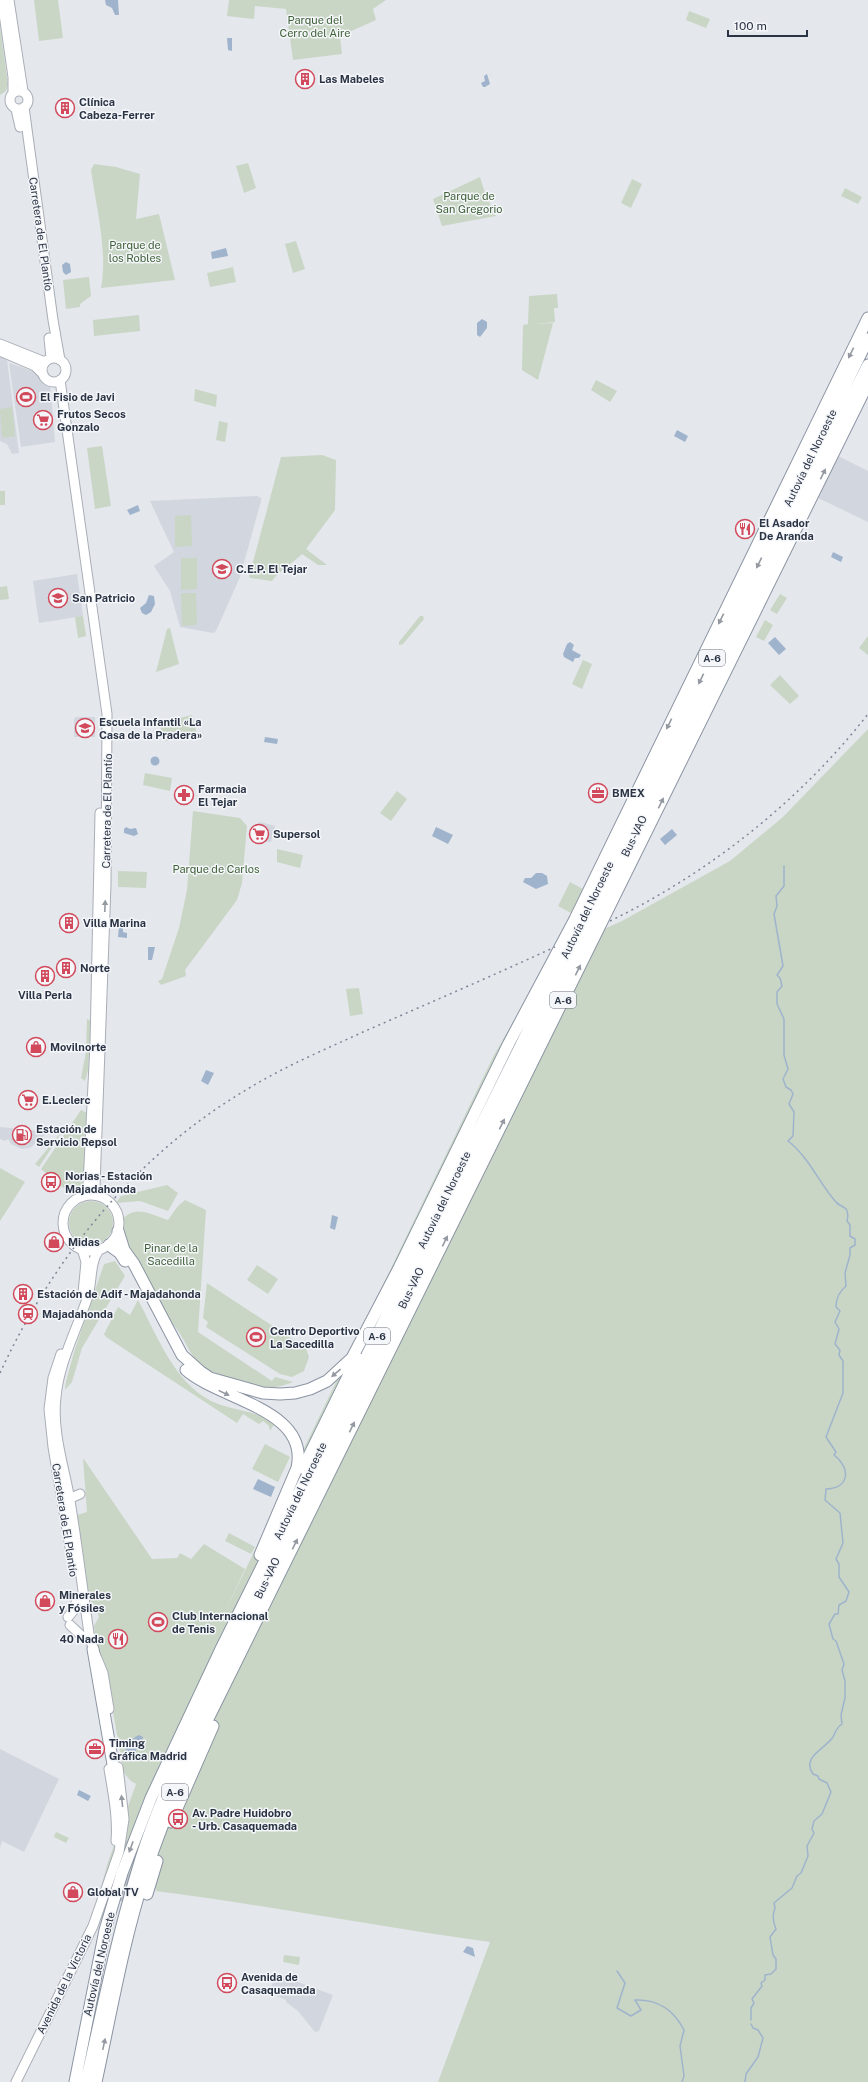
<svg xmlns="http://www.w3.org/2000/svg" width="868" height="2082" font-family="'Public Sans',sans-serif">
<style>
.built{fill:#d2d6de}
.green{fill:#c9d6c5}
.water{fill:#9fb4cc}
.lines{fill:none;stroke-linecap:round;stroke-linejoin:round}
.stream{stroke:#9fb4cc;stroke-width:1.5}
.highway-tunnel{stroke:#bfc3cb;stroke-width:11;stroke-dasharray:11 5.5;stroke-linecap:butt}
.secondary-casing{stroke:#a9aeb7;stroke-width:11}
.highway-casing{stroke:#8b94a3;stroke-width:13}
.secondary{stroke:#fff;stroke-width:9}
.highway{stroke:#fff;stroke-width:11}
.rail{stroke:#7d8696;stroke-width:1.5;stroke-dasharray:2 4;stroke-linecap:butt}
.oneway{fill:#959aa2}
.labels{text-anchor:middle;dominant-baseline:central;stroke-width:3;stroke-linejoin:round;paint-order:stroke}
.shield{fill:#f4f6f9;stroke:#676e7b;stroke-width:1}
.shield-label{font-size:10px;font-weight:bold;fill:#2b3445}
.park-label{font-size:11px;fill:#3f6138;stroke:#f4f6f9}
.poi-label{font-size:11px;font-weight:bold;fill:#2b3445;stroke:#f4f6f9;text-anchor:start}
.street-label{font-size:11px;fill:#2b3445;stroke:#f4f6f9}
</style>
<rect width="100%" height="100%" fill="#e4e7ec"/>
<path class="built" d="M0,356L7,360L19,453L12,454L7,444L0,441Z
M9,363L39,373L46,382L50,384L55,442L21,447Z
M838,456L868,471V522L818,498Z
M257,496L261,498V501L240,577L216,631L213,633L180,627L170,591L154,566L174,552L150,501Z
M77,574L83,616L39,623L33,581Z
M76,717H95V737H74V719Z
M260,822L275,826L271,842L256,841V826Z
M0,1127L48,1132L30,1148L22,1149L11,1144L8,1139L5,1141L0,1139Z
M0,1749L59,1779L24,1852L2,1841L0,1848Z
M276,1974L333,1995L319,2031L315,2032L298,2011L286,2002V2000L269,1993Z"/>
<path class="green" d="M34,0H58L63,38L39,41Z
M229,0H386L373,9L376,20L340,36L342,54L293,60L286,9L255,6L254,19L227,16Z
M689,11L710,19L706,28L686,20Z
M0,27L8,85L6,91L0,95Z
M248,163L256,188L244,193L236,166Z
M94,164L116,167L140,174L136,219L159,214L175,280L101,288C108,252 96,206 91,170Z
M480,177L485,193L496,216L442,226L433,199Z
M632,179L642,184L631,208L621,203Z
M845,188L862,197L858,204L841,196Z
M296,241L305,269L293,273L285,244Z
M233,267L236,282L210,287L207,273Z
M89,277L91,296L80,304V307L66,309L63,280Z
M557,294L558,308H554L555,322L534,324L553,323L538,380L522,370L523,325L528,324L529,296Z
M139,315L140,331L94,336L93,320Z
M596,380L617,391L610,402L591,390Z
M195,389L217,395L216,407L194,401Z
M12,407L15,436L2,438L0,409Z
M219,421L228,423L225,442L216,440Z
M102,446L111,506L95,509L87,448Z
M322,455L336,460L335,510L306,549L327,565H318L302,554C292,564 281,569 272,581L251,578L249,577L281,457Z
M0,491H5V505H0Z
M191,515L192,546L175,547V516Z
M181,558H197V589L181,590Z
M7,586L9,599L0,600V587Z
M181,593H196L197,625L182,626Z
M780,594L787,598L777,614L770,610Z
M83,616L86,636L78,638L75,617Z
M420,616H423L424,619L403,644L399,645V642Z
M765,620L773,625L764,641L756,637Z
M170,628L179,664L156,672L167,629Z
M868,636V655L859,648Z
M583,660L592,664L582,689L572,684Z
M780,675L799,696L790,704L770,685Z
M192,715L197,734L165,741L159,723Z
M868,729V2082H438L490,1942C378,1927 267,1905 155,1891L157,1889L133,1885L88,1935L108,1862L136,1784L131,1781L124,1773L104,1662L97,1647L94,1626L99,1617L96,1606L89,1600L74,1516L87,1512L83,1458L152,1559L177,1558L180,1553L191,1559L204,1544L245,1569L223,1616L494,1055L555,951L622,921L730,861L783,817Z
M145,773L172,778L170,791L143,785Z
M397,791L407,799L391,821L380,813Z
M193,811L240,818L247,826L242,883L237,900L185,970L186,976L161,985L158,981L162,979L179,928L187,890Z
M277,849L303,855L300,868L277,862Z
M118,871L147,872L146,888L118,887Z
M570,882L583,889L571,913L558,906Z
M359,988L363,1014L350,1016L346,989Z
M87,1019L91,1021L88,1070L85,1081L81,1078L86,1052Z
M81,1110L87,1113L84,1181C81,1188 79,1192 71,1194L41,1169Z
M63,1130L62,1132L39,1167L35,1164Z
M0,1168L25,1182L0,1221Z
M167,1185L178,1193L168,1211L140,1201L116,1203L121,1196Z
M185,1200L206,1210L198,1332L272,1381L275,1377L293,1382C285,1385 277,1388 269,1387C249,1385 208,1375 195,1359C186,1347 181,1330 169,1321L147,1277L124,1237L123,1219C135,1204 153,1215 168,1220L178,1206Z
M69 1223a22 22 0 1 1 44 0a22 22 0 1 1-44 0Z
M115,1261L125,1276L82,1348L72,1382L65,1390L66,1381L75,1349L104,1264Z
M257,1265L278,1279L268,1294L247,1280Z
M207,1283L306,1348L309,1357L304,1371L292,1377L280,1374L206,1327L208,1322L203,1318Z
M138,1300C157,1335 174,1382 211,1401C232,1411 256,1410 275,1423L270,1431L269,1426L263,1421L259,1424L243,1414L237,1423L106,1337L104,1334L118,1307L130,1315Z
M265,1444L290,1457L278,1482L252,1469Z
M229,1533L255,1547L251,1554L225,1541Z
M56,1832L69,1838L66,1843L54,1837Z
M284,1955L300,1957L299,1965L283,1962Z"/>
<path class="water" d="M105,0H118L119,15H115L112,8L106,5Z
M227,38H232V51L228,50Z
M487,74L490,84L485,87H483L481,83L485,81L484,76Z
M226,248L228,256L212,259L211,252Z
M66,262L70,264L71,272L66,275L63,272L62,265Z
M482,319L487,322V328L480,337L477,335V323Z
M677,430L688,436L685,442L674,436Z
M138,505L140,511L130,515L127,510Z
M833,552L843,557L841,562L831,557Z
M149,595L154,596L155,604L151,612L146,615L142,613L140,608L146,603Z
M775,637L786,649L779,655L768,643Z
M570,642L574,645L572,650L581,655L579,658H575L573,662L564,657L563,654L567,644Z
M265,737L278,739L277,744L264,742Z
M150.5 761a4.5 4.5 0 1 1 9 0a4.5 4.5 0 1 1-9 0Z
M126,827L130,829L136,828L138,834L134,836L124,833V829Z
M436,827L453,835L448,844L432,836Z
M672,829L677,835L665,845L660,839Z
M536,873H542L547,876L548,884L536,889L523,882L525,878H531Z
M121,925L123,926V932L127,933V938L118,937L119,926Z
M148,947H155L152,960H148Z
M206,1070L214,1073L208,1085L201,1081Z
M332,1215L338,1217L335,1230L330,1228Z
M258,1479L275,1487L271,1497L253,1489Z
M139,1735L143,1737L142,1742L136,1750L135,1760L130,1762C119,1754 129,1739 139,1735Z
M79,1790L91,1796L88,1801L77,1795Z
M467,1946L473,1948L475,1957L463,1952Z"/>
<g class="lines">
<path class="stream" d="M617,1971L625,1983L617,2008L631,2016L641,2010L635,2000C657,1999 674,2010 684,2030L680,2046L684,2076L682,2082
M751,2020V2008L754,2003L752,1999L762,1986L761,1983L765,1980V1975L771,1974L776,1969V1959L773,1955L770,1937L776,1929C773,1922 772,1915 775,1908L774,1903L792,1888L797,1876L801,1873L808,1856L807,1846L814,1833L812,1829L814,1821L822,1814L831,1792L827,1783L819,1779L818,1776L813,1774C801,1757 825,1749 833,1737C836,1731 836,1728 842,1724L841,1715L845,1698V1681L842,1670L844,1664L836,1641L833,1639L829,1624L835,1614H838L839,1605L846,1601L849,1592L839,1577V1564L836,1559L843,1543L840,1513L825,1500L826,1489C850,1488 851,1468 834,1455L836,1452L826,1437L843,1393V1361L839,1355L840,1350L835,1344L839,1329L835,1322L840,1311L836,1307C836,1299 840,1291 846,1286L845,1273L850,1255V1248L855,1245V1239L850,1236V1225L847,1221C848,1217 849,1213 846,1209C843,1206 838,1205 836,1202C819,1183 809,1157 788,1141L793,1136L794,1112L789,1104L793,1094L791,1090L786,1087L783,1079L788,1069L784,1055V1019L777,1004V992L782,986L780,978L777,975L783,966L774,914L777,906L776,896L784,886V866
M745,2082L746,2074L758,2057L763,2038L758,2030L753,2028L751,2024"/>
<path class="highway-tunnel" d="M121,1901L125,1878L123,1836"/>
<g class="secondary-casing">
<path id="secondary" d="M2,0L13,77V93
M9,0L23,91
M10 100a9 9 0 1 1 18 0a9 9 0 1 1-18 0Z
M24,107L53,320L60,360
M16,109L20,127
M49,338L51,358
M0,344L45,362
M0,351L35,366L43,374
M42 370a12 12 0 1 1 24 0a12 12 0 1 1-24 0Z
M60,380L107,714L106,884L95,1186L99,1196
M63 1223a28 28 0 1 1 56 0a28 28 0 1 1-56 0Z
M82,1197L88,1185L95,1044L100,813
M82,1249L86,1262L83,1293
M99,1250C89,1263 93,1282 87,1299C76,1331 59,1363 56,1397C52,1430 63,1463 69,1495C77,1541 82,1587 89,1633L93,1649L103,1673L109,1709
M61,1354L53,1378L49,1409L53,1447L73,1565
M66,1492L71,1498L80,1494
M68,1617L73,1611L78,1597
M70,1625L84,1638
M109,1769C113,1793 118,1817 116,1841
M16,2082L93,1926L119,1852L124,1819L118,1767"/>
</g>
<g class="highway-casing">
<path id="highway" d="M118,1231L124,1250L134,1264L182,1355L201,1372L210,1378L263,1393L280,1394L295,1393L310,1389L327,1381L352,1358L399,1268L509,1043L575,919L868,318
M109,1245L120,1253L125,1261
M186,1370C220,1400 310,1409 297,1468L260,1555
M303,1468L357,1358
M93,1649L115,1776
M171,1822L213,1726
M147,1894L157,1861
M75,2082L105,1930L122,1873L151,1798L220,1651L524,1039L868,339
M86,2082C102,2012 116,1941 137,1872C150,1826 170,1782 189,1738L820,459L868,365
M96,2082C111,2013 123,1942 145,1874C160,1829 178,1785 197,1741L868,383"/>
</g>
<use href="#secondary" class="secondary"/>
<use href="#highway" class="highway"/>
<path class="rail" d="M610,921C709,873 800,801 868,714
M0,1373C53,1258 136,1155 246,1090C283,1067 324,1050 363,1032C427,1004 492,976 555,947"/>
</g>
<defs><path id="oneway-solid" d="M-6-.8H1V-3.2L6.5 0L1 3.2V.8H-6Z"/></defs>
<g class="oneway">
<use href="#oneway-solid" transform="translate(851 353) rotate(116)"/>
<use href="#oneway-solid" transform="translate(823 474) rotate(-64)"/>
<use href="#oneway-solid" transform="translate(759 563) rotate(116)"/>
<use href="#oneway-solid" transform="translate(721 619) rotate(116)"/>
<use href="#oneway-solid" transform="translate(701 679) rotate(116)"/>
<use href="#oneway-solid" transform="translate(669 724) rotate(116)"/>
<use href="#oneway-solid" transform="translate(661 803) rotate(-64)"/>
<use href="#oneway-solid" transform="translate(105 906) rotate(-88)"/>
<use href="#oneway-solid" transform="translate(578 970) rotate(-64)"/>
<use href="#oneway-solid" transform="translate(502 1124) rotate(-64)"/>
<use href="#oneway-solid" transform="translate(445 1241) rotate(-64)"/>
<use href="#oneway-solid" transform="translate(336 1373) rotate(140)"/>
<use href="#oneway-solid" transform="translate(224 1393) rotate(26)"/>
<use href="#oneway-solid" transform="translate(352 1427) rotate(-64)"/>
<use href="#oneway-solid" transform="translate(295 1544) rotate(-64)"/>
<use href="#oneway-solid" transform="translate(122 1801) rotate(-96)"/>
<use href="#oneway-solid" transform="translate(131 1847) rotate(110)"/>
<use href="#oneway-solid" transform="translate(104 2044) rotate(-78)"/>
</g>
<defs>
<g id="building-ring" transform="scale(1)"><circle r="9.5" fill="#f4f6f9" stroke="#d1495b" stroke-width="1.5"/><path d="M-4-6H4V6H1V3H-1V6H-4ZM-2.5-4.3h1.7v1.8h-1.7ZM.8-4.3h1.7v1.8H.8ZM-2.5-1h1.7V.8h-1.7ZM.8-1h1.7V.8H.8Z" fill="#d1495b"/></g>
<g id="stadium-ring" transform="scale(1)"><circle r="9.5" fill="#f4f6f9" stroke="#d1495b" stroke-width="1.5"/><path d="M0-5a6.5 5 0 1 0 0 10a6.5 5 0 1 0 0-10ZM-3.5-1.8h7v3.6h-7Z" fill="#d1495b"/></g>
<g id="supermarket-ring" transform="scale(1)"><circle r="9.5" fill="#f4f6f9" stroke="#d1495b" stroke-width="1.5"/><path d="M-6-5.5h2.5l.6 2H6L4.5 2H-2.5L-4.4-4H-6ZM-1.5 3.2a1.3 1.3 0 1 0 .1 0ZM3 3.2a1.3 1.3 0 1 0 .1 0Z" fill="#d1495b"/></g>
<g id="restaurant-ring" transform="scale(1)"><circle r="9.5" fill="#f4f6f9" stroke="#d1495b" stroke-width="1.5"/><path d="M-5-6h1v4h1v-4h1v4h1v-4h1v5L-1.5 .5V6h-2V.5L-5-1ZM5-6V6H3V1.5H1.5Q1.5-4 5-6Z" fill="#d1495b"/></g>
<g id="school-ring" transform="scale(1)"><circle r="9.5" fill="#f4f6f9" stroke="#d1495b" stroke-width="1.5"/><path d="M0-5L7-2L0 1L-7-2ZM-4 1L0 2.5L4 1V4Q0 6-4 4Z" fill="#d1495b"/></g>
<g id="office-ring" transform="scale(1)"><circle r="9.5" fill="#f4f6f9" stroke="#d1495b" stroke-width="1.5"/><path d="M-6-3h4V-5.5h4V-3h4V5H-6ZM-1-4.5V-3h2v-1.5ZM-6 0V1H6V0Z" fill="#d1495b"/></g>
<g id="pharmacy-ring" transform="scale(1)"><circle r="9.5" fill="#f4f6f9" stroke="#d1495b" stroke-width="1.5"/><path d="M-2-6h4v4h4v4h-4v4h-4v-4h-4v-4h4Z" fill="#d1495b"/></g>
<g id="shop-ring" transform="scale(1)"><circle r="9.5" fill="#f4f6f9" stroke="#d1495b" stroke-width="1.5"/><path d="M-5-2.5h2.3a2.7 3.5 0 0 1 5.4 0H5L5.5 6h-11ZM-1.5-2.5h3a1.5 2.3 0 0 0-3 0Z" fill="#d1495b"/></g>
<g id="fuel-ring" transform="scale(1)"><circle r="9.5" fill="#f4f6f9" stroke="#d1495b" stroke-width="1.5"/><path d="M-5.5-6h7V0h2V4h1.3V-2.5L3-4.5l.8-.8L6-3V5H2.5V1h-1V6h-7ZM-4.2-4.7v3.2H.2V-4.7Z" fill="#d1495b"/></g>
<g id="bus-ring" transform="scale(1)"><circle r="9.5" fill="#f4f6f9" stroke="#d1495b" stroke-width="1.5"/><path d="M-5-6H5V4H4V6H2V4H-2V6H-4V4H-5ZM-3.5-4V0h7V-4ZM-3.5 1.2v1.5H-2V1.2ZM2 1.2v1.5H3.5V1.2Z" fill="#d1495b"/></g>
<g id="station-ring" transform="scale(1)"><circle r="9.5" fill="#f4f6f9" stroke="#d1495b" stroke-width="1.5"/><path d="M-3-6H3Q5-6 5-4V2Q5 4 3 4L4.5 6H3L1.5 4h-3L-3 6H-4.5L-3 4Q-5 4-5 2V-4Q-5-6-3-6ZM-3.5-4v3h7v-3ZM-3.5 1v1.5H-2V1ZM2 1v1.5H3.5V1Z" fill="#d1495b"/></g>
</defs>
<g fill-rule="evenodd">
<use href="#building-ring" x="305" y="79"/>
<use href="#building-ring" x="65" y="108"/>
<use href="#stadium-ring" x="26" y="397"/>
<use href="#supermarket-ring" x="43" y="420"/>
<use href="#restaurant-ring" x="745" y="529"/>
<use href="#school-ring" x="222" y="569"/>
<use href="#school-ring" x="58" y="598"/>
<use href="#school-ring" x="85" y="728"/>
<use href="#office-ring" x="598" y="793"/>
<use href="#pharmacy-ring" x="184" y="795"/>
<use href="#supermarket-ring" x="259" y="834"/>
<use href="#building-ring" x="69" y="923"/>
<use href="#building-ring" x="66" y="968"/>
<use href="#building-ring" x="45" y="976"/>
<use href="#shop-ring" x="36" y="1047"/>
<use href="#supermarket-ring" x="28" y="1100"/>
<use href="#fuel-ring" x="22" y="1135"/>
<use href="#bus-ring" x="51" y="1182"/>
<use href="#shop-ring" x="54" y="1242"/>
<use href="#building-ring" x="23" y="1294"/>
<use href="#station-ring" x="28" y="1314"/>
<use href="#stadium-ring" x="256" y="1337"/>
<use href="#shop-ring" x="45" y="1601"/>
<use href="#stadium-ring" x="158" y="1622"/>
<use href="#restaurant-ring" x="118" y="1639"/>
<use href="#office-ring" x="95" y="1749"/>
<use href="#bus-ring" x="178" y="1819"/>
<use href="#shop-ring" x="73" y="1892"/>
<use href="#bus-ring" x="227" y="1983"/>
</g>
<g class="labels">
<g class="shield">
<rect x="699" y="650" width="26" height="16" rx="3"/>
<rect x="550" y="992" width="26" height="16" rx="3"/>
<rect x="364" y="1328" width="26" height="16" rx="3"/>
<rect x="162" y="1784" width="26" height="16" rx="3"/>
</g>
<g class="shield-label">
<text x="712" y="658">A-6</text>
<text x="563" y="1000">A-6</text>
<text x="377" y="1336">A-6</text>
<text x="175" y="1792">A-6</text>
</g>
<g class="park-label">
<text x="315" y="20">Parque del<tspan x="315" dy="13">Cerro del Aire</tspan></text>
<text x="469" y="196">Parque de<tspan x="469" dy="13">San Gregorio</tspan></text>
<text x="135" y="245">Parque de<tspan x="135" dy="13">los Robles</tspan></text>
<text x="216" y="869">Parque de Carlos</text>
<text x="171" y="1248">Pinar de la<tspan x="171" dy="13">Sacedilla</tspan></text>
</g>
<g class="poi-label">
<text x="319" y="79">Las Mabeles</text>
<text x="79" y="102">Clínica<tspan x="79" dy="13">Cabeza-Ferrer</tspan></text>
<text x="40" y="397">El Fisio de Javi</text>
<text x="57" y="414">Frutos Secos<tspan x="57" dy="13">Gonzalo</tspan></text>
<text x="759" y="523">El Asador<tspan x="759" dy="13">De Aranda</tspan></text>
<text x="236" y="569">C.E.P. El Tejar</text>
<text x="72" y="598">San Patricio</text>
<text x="99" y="722">Escuela Infantil «La<tspan x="99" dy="13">Casa de la Pradera»</tspan></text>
<text x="198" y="789">Farmacia<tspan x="198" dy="13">El Tejar</tspan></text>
<text x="612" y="793">BMEX</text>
<text x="273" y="834">Supersol</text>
<text x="83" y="923">Villa Marina</text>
<text x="80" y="968">Norte</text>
<text x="45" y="995" text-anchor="middle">Villa Perla</text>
<text x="50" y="1047">Movilnorte</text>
<text x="42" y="1100">E.Leclerc</text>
<text x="36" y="1129">Estación de<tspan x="36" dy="13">Servicio Repsol</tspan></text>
<text x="65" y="1176">Norias - Estación<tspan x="65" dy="13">Majadahonda</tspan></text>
<text x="68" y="1242">Midas</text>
<text x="37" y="1294">Estación de Adif - Majadahonda</text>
<text x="42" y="1314">Majadahonda</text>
<text x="270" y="1331">Centro Deportivo<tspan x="270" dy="13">La Sacedilla</tspan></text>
<text x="59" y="1595">Minerales<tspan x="59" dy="13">y Fósiles</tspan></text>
<text x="172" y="1616">Club Internacional<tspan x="172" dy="13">de Tenis</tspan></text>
<text x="104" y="1639" text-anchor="end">40 Nada</text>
<text x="109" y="1743">Timing<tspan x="109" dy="13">Gráfica Madrid</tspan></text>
<text x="192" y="1813">Av. Padre Huidobro<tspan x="192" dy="13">- Urb. Casaquemada</tspan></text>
<text x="87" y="1892">Global TV</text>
<text x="241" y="1977">Avenida de<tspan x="241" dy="13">Casaquemada</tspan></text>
</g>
<g class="street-label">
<text transform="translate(41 234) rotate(82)">Carretera de El Plantío</text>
<text transform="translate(810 458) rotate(-64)">Autovía del Noroeste</text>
<text transform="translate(107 811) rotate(-89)">Carretera de El Plantío</text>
<text transform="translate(634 836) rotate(-64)">Bus-VAO</text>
<text transform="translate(587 910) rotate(-64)">Autovía del Noroeste</text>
<text transform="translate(444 1200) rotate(-64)">Autovía del Noroeste</text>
<text transform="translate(411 1288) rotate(-64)">Bus-VAO</text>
<text transform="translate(300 1491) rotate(-64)">Autovía del Noroeste</text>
<text transform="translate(65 1520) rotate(81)">Carretera de El Plantío</text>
<text transform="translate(267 1578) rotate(-64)">Bus-VAO</text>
<text transform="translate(99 1964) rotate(-77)">Autovía del Noroeste</text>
<text transform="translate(64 1984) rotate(-64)">Avenida de la Victoria</text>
</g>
</g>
<path d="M728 30v6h79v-6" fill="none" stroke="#2b3445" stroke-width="2"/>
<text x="734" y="30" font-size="12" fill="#2b3445" stroke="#f4f6f9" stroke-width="3" paint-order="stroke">100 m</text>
</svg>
